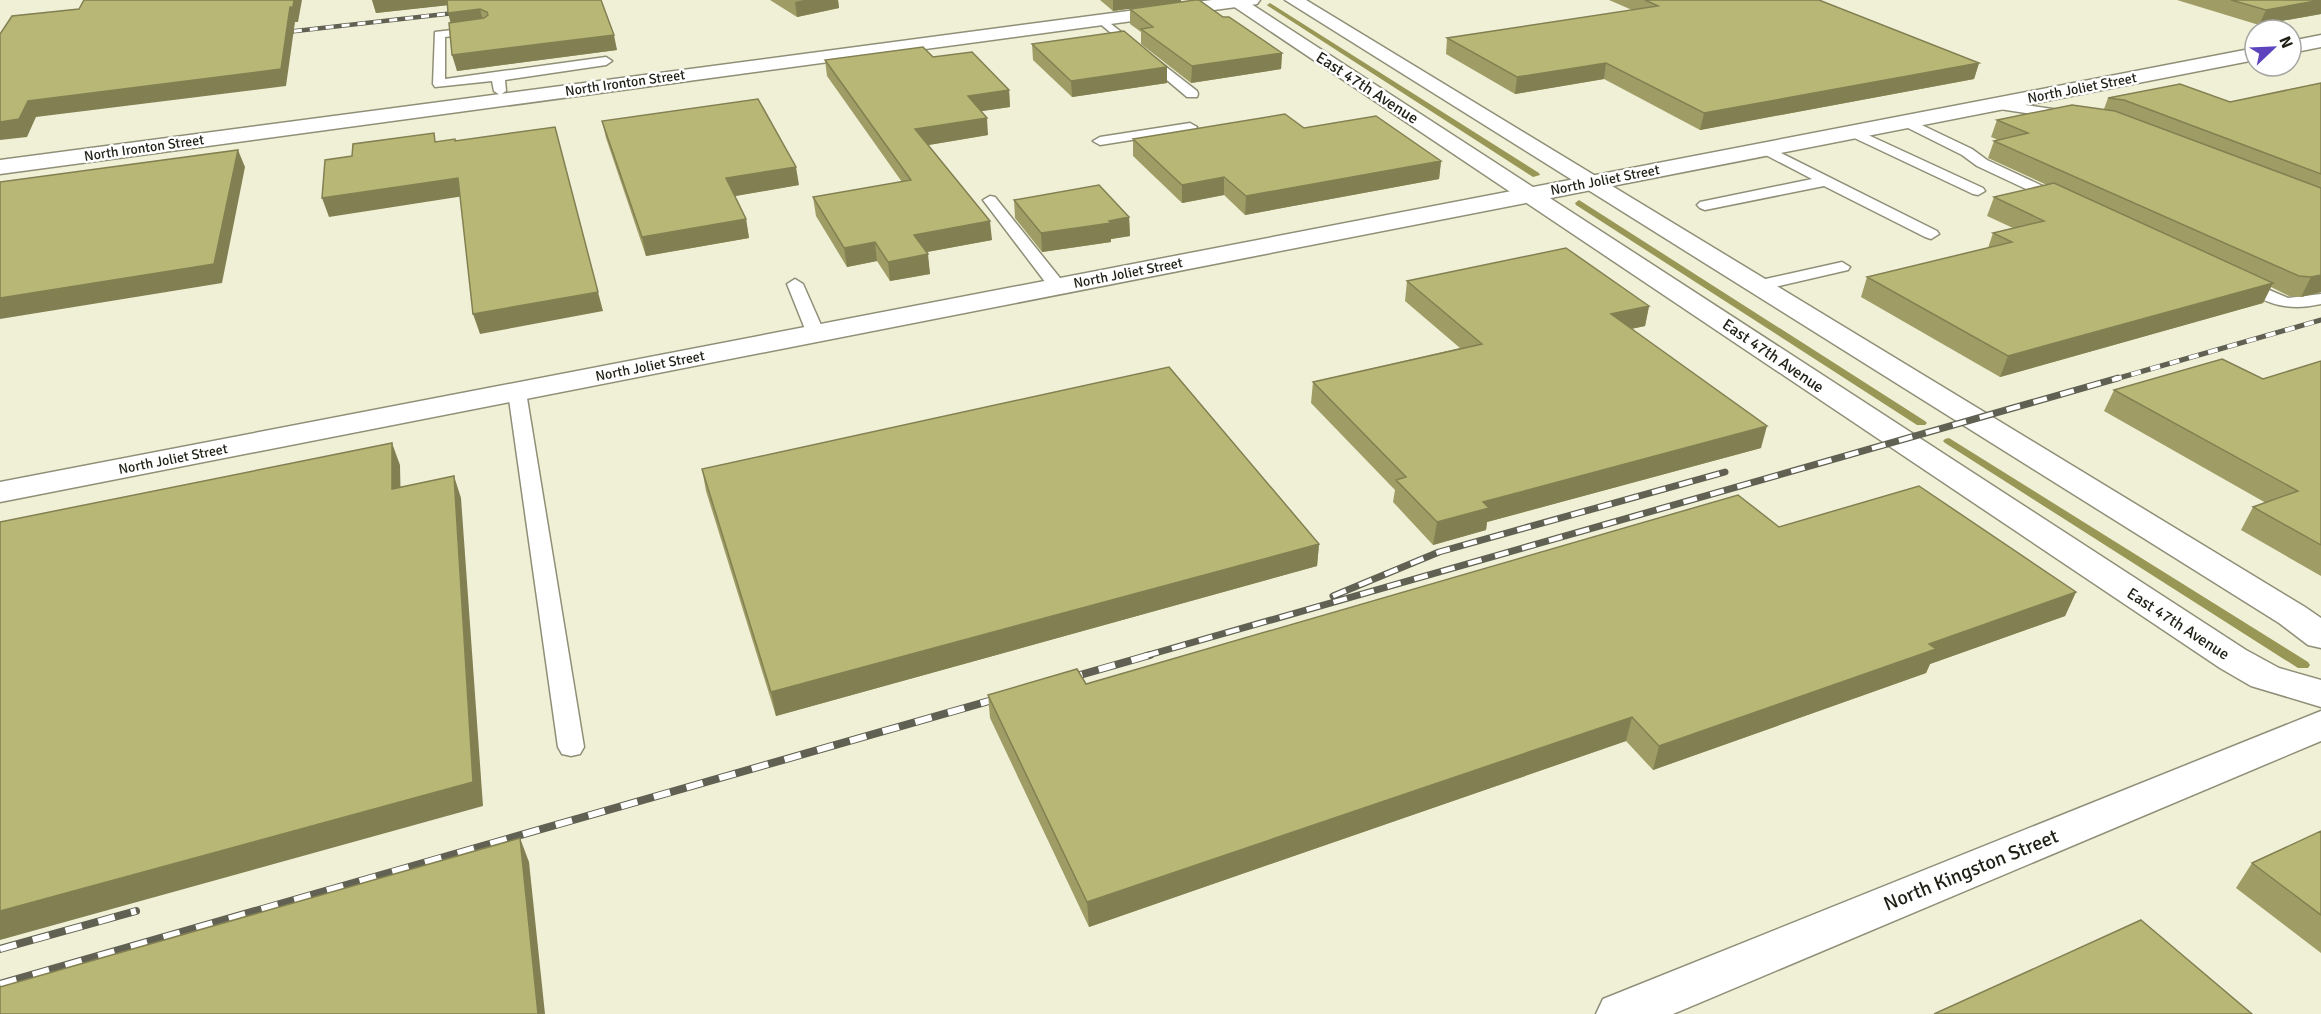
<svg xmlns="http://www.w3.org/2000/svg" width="2321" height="1014" font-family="Signika,sans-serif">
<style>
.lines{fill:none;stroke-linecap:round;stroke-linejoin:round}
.stream{fill:#999755;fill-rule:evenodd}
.lane-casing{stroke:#8f8f78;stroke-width:3}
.street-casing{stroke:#8f8f78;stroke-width:3}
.secondary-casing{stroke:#8f8f78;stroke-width:3}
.lane{fill:#fff;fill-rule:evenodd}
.street{fill:#fff;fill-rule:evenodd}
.secondary{fill:#fff;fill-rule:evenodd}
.rail-far3-casing{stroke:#616153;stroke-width:4.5}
.rail-far2-casing{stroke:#616153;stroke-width:5}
.rail-far1-casing{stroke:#616153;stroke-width:7}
.rail-casing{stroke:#616153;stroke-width:8}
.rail-far3{stroke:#fff;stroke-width:3;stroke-dasharray:8;stroke-linecap:butt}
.rail-far2{stroke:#fff;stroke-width:4;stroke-dasharray:10;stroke-linecap:butt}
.rail-far1{stroke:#fff;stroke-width:4.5;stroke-dasharray:14;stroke-linecap:butt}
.rail{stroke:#fff;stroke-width:6;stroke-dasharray:17;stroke-linecap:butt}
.wall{fill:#9f9d65}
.shaded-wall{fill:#828052}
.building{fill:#b9b775;stroke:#828052;stroke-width:1.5}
.labels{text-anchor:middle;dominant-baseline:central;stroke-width:5;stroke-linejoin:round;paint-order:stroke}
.far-street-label{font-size:14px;fill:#1f1f16;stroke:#fff}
.street-label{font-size:16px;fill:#1f1f16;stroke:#fff}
.near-street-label{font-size:20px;fill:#1f1f16;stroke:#fff}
</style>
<rect width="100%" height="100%" fill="#f0f0d7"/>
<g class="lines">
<path class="stream" d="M1270,3L1539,173L1540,175L1533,177L1268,6L1267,5Z
M1579,200L1925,421L1927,423L1925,425H1917L1576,205L1575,203Z
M1949,438L2308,662L2310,665L2308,668H2298L1945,443L1943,441L1945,439Z"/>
<g class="lane-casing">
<path id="lane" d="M1102,17L1197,91L1198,94L1197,97H1187L1098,22V18Z
M478,27L482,28V32L445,37V79L606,57L612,61L606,65L505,80L506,91L500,95L494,91L492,81L435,87L433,84L435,32Z
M1998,101L2066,111L2073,115L2066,119L1993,108L1991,105L1993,102Z
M1907,118L1972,149L1987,160L2064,196L2066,199L2059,203L2054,202L1977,166L1962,155L1902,125L1900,122L1902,119Z
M1190,123L1197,127L1195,130L1100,145L1093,141L1100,137Z
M1853,128L1983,188L1985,191L1978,195L1973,194L1848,135L1846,132L1848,129Z
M1765,145L1937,231L1939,234L1931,239L1925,237L1824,186L1705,210L1700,208L1697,205L1700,202L1812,179L1760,152L1758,149L1760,146Z
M990,196L995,197L1064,283L1066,287L1064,291H1052L983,200Z
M1842,262L1850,267L1848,270L1758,291L1750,286L1752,282Z
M795,279L803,284L825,334L822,338H810L807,334L787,284Z
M2243,279L2288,298L2321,294V304C2286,312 2268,303 2237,288L2235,284Z
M517,386L524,388L526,392L584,747L580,754L571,756L562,754L558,747L508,392L510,388Z"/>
</g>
<g class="street-casing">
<path id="street" d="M1212,0H1260L1257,4L1251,5L0,174V160Z
M2321,35V47L2291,53V41Z
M2255,48V60L0,502V482Z
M2321,711V741L1673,1014H1596L1603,999Z"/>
</g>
<g class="secondary-casing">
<path id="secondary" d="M1224,0H1245L2246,650L2279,668L2321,680V707L2251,686L2220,668Z
M1285,0H1306L2305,607L2321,618V648L2308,645L2279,623Z"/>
</g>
<use href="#lane" class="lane"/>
<use href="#street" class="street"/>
<use href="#secondary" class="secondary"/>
<g class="rail-far3-casing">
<path id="rail-far3" d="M278,33L463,12"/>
</g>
<g class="rail-far2-casing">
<path id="rail-far2" d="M2112,380L2321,320"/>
</g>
<g class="rail-far1-casing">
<path id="rail-far1" d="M1333,596L1439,552L1725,472
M1145,656L2118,378"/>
</g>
<g class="rail-casing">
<path id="rail" d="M1066,679L1150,655
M0,949L136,911
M0,984L1003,697"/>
</g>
<use href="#rail-far3" class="rail-far3"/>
<use href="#rail-far2" class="rail-far2"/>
<use href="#rail-far1" class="rail-far1"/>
<use href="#rail" class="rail"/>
</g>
<path class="wall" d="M372,0H601L617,50L457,71L451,23L447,5L376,13Z
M770,0H838L839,8L797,17Z
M1100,0H1181L1113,11Z
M1609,0H1819L1979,63L1974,79L1700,130L1604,79L1515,94L1446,54L1447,38L1632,10Z
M2177,0H2321V14L2259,25Z
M1130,9L1223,17L1282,53L1281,69L1191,83L1141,44V32L1130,24Z
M1032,44L1167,67V83L1072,97L1033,60Z
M933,57L1009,90L1010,107L981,111L988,135L928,145L992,240L927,252L930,274L890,281L877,261L847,267L816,216L813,197L902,182L827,76L825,60Z
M2321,83V292L2301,297L2289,296L2271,287L2263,303L2000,377L1861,297L1867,277L1988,248L1993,233L2013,228L1987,216L1994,197L2047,185L1988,158L1994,141L1998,140L1991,137L1997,120L2104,109L2108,98L2230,102Z
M602,121L799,185L735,196L746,219L749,238L646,256L606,138Z
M1304,128L1441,161L1439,179L1245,215L1224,195L1182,203L1133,156V139Z
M1014,200L1129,217L1130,236L1111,239V242L1042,252L1015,218Z
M1407,281L1649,306L1645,326L1631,329L1761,448L1487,522L1486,530L1433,545L1393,502L1395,490L1311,403L1313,382L1460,348L1405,301Z
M2321,361V576L2241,530L2253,507L2266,503L2104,411L2114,390L2263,379Z
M702,469L1319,544L1317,566L776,716L706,491Z
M1779,527L2076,592L2065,616L1930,664L1926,673L1653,770L1626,741L1089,927L990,718L988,695L1086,684Z
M2321,831V953L2236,888L2252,863Z"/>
<path class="shaded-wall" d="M294,0H302L298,22H295L286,86L36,117L27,137L0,140V122L28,101Z
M372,0H448L450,5L376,13Z
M804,0H838L839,8L797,17L795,2Z
M1113,0H1181V2L1113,11Z
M2321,0V14L2259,25L2266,10Z
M480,9L484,24L452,28L448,13Z
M614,35L617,50L457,71L452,55Z
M1282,53L1281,69L1191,83L1192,66Z
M1606,63L1604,79L1515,94L1517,77Z
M1979,63L1974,79L1700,130L1704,113Z
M1167,67V83L1072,97L1071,81Z
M1009,90L1010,107L969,113L968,96Z
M987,118L988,135L917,147L915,129Z
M238,150L245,167L222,283L0,319V298Z
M1441,161L1439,179L1245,215L1246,196Z
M796,167L799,185L730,197L726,178Z
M1224,177V195L1182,203V185Z
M458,178L464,196L329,217L322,198Z
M1129,217L1130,236L1111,239V242L1042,252L1041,233Z
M746,219L749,238L646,256L642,237Z
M990,221L992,240L916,254L914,235Z
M875,242L877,261L847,267L844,248Z
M928,254L930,274L890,281L888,262Z
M2321,275V292L2301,297L2311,277Z
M2273,283L2263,303L2000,377L2008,356Z
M598,292L603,311L480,334L473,314Z
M1649,306L1645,326L1607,334L1611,314Z
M1767,426L1761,448L1487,522L1486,530L1433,545L1437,522L1483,502Z
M392,443L400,465L401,511L392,489Z
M454,476L461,498L483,806L0,940V911Z
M1319,544L1317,566L776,716L771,692Z
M2076,592L2065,616L1930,664L1926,673L1653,770L1659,746L1929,644Z
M1632,717L1626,741L1089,927L1087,902Z
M520,838L529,862L545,1014H538Z"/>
<path class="building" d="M84,0H294L293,7H290L281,69L28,101L19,119L0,122V34L12,16L79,9Z
M447,0H601L614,35L452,55L449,23L484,18L488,15L487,12L480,9L448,13Z
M1195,0H1199L1223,17H1229L1282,53L1192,66L1141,29L1153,27L1130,9Z
M1645,0H1819L1979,63L1704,113L1606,63L1517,77L1447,38L1658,6Z
M2231,0H2321L2266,10Z
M1124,31L1167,67L1071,81L1032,44Z
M923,47L933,57L972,52L1009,90L968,96L987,118L915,129L990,221L914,235L928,254L888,262L875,242L844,248L813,197L911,180L825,60Z
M2321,83V174L2124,100L2108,98L2180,84L2230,102Z
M758,99L796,167L726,178L746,219L642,237L602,121Z
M2072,105L2115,111L2321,188V275L2311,277L2299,276L1994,141L2028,133L1997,120Z
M1285,114L1304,128L1376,116L1441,161L1246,196L1224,177L1182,185L1133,139Z
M555,127L598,292L473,314L458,178L322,198L325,160L352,156L353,144L434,133L435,142L455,139V141Z
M238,150L214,264L0,298V182Z
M2054,183L2273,283L2008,356L1867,277L2012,242L1993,233L2044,221L1994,197Z
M1099,185L1129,217L1109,221L1111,223L1041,233L1014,200Z
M1566,248L1649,306L1611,314L1767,426L1483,502L1489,508L1437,522L1396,480L1406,477L1313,382L1482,344L1407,281Z
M2222,359L2263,379L2321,361V545L2253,507L2298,491L2114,390Z
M1169,367L1319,544L771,692L702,469Z
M392,443V489L454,476L473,782L0,911V522Z
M1919,486L2076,592L1929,644L1936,649L1659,746L1632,717L1087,902L988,695L1077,669L1086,684L1738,495L1779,527Z
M2321,831V915L2252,863Z
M520,838L538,1014H0V987Z
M2141,920L2252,1014H1934Z"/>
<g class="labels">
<g class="far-street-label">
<text transform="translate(625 83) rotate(-8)">North Ironton Street</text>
<text transform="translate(2082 88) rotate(-11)">North Joliet Street</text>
<text transform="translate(144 148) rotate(-8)">North Ironton Street</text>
<text transform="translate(1605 180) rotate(-11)">North Joliet Street</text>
<text transform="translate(1128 273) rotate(-11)">North Joliet Street</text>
<text transform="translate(650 366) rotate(-11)">North Joliet Street</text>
<text transform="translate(173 459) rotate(-11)">North Joliet Street</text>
</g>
<g class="street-label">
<text transform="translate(1367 88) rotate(33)">East 47th Avenue</text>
<text transform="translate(1773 356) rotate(34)">East 47th Avenue</text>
<text transform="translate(2178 624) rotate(33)">East 47th Avenue</text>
</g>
<g class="near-street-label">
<text transform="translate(1971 870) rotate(-22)">North Kingston Street</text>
</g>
</g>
<g transform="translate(2273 48) rotate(67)"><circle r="28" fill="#ffffff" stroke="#a5a5a2" stroke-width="1.5"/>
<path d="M0-4.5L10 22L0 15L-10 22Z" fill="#5d44bc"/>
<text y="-9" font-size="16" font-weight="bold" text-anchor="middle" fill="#1f1f16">N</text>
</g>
</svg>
